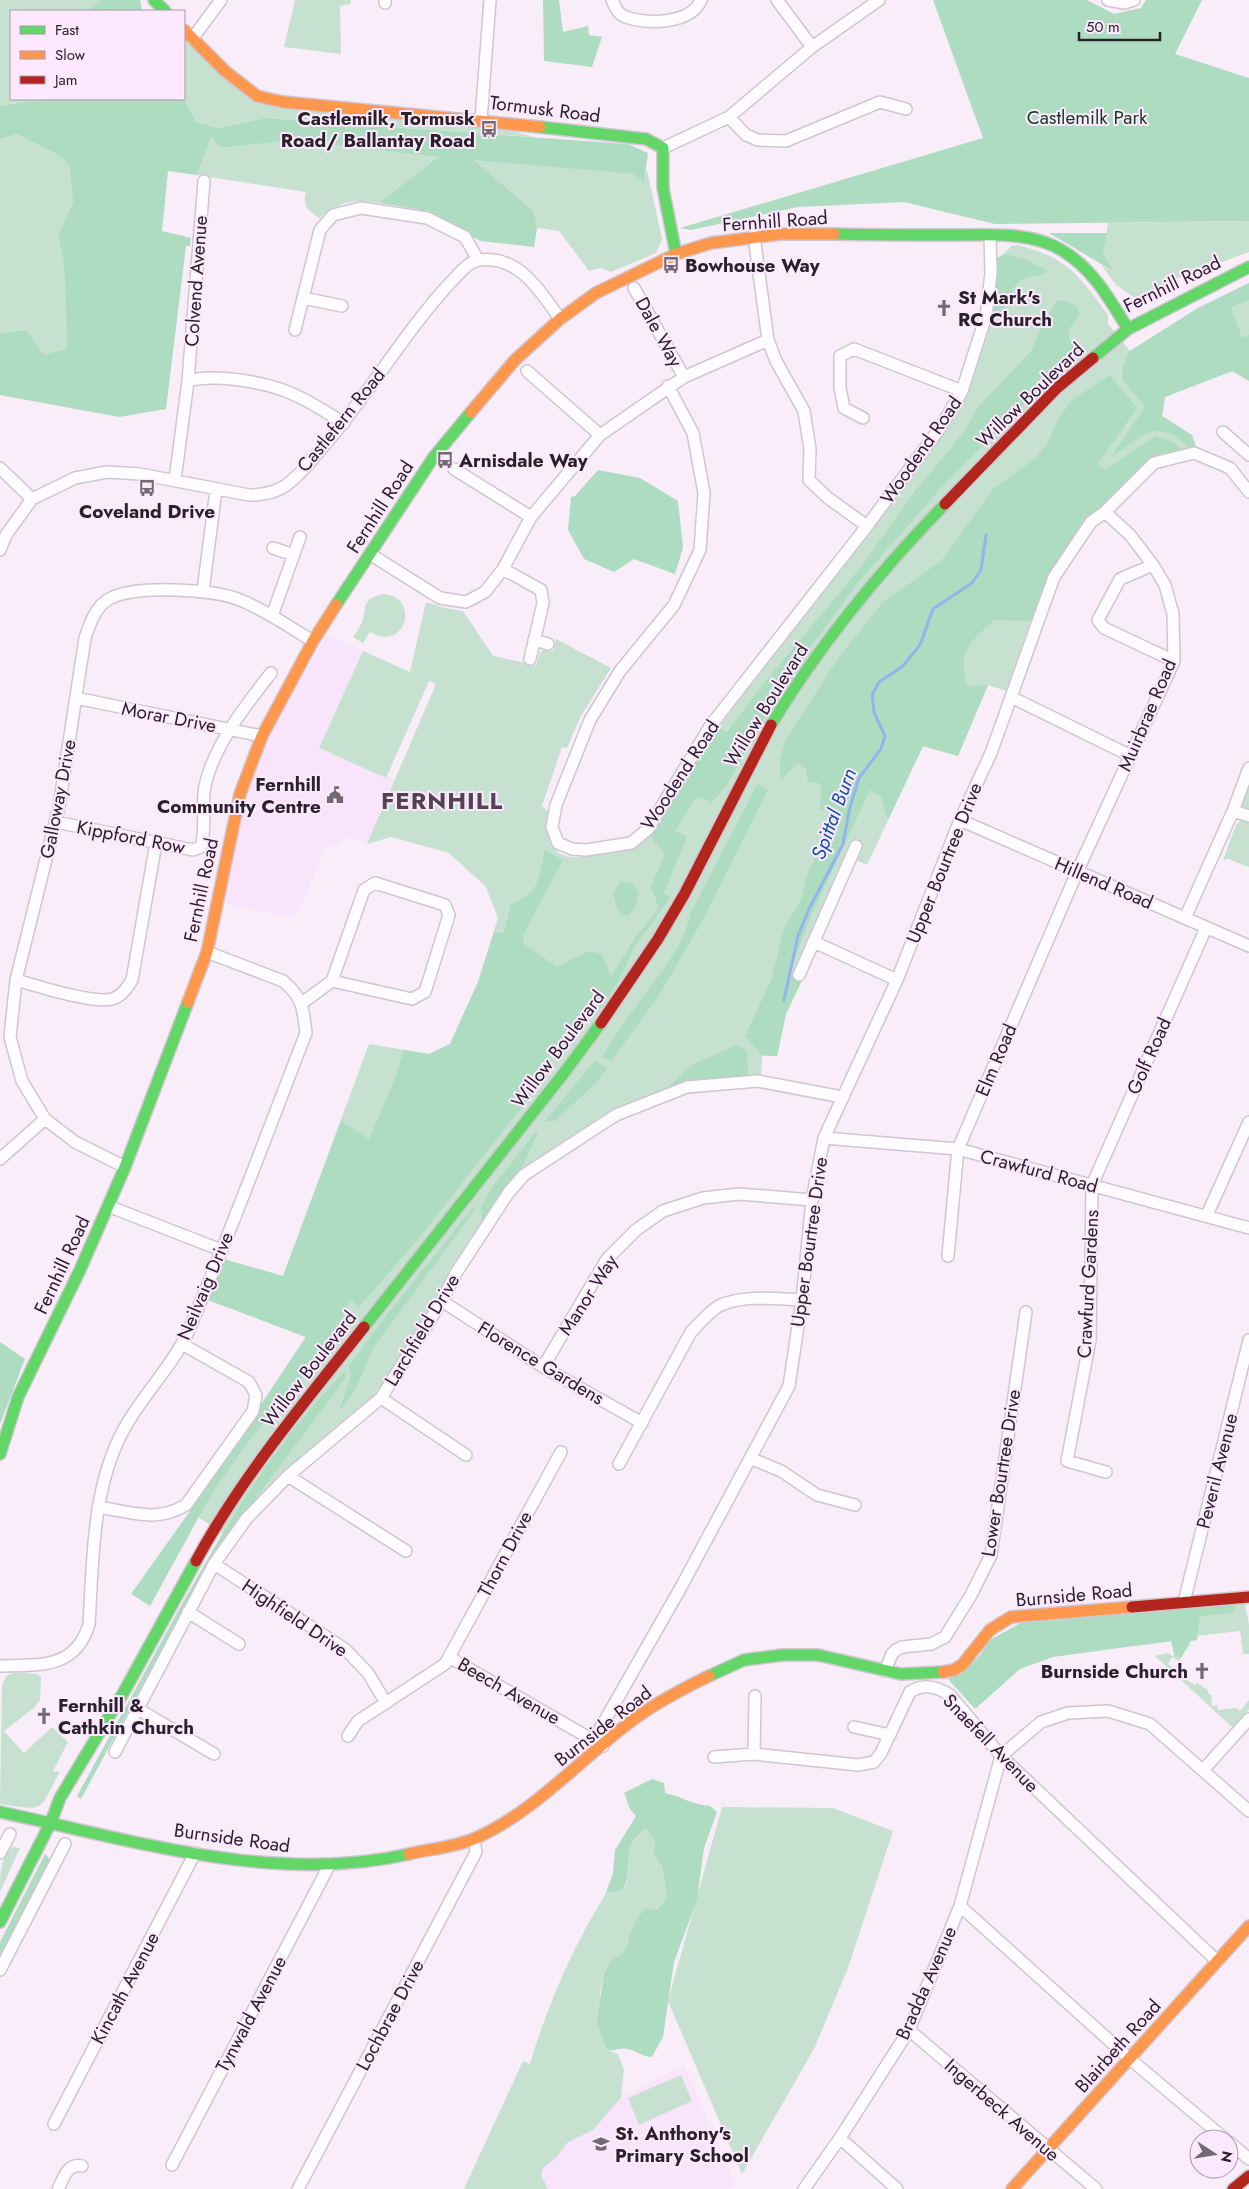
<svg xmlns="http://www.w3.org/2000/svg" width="1249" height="2189" font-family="Jost,sans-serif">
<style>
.built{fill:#f9e5fb}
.green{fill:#c7e1d1}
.forest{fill:#addcc0}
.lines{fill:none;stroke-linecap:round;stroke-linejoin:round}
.stream{stroke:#93b4ee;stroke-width:3}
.street-casing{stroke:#d0c6d1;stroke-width:14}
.fast-casing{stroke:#d0c6d1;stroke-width:14}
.slow-casing{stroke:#d0c6d1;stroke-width:14}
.jam-casing{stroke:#d0c6d1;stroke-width:14}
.street{stroke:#fefcfe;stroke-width:11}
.fast{stroke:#63d668;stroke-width:11}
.slow{stroke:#ff974d;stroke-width:11}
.jam{stroke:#b3261e;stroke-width:11}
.labels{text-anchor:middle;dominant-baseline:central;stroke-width:4;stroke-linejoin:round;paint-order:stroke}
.street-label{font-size:19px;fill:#2a222a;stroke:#fee8ff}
.park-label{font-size:19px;fill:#113a21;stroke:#fee8ff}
.poi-label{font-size:19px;font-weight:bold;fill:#2a222a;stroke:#fee8ff;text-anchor:start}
.water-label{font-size:20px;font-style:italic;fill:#0c51ab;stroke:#fee8ff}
.district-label{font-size:24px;font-weight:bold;letter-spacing:1px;fill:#534154;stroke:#fee8ff}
</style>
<rect width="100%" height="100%" fill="#f9edfa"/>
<path class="built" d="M327,635L363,651L320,747L395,780L367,844L343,835L340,847L327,844L298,914L286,916L225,904L243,806L266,740Z
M523,2061L611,2104L684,2064L735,2184L728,2189H464Z"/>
<path class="green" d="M0,0H100L87,11H11V99H41L0,106Z
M295,0H351L350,4L340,6L341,54L284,47Z
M184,40L238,90L495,127L535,137L265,118L218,128L196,122L184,99Z
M17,134L60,156L69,165L73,202L58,235L64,264L67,349L44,354L26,330L0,333V139Z
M211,137L221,148L295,140L438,157L379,203C349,199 344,201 319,218C308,209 302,208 306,192L197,175Z
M473,159L632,174L643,181L647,170L662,239L656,253L611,272L601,268L589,271L559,231L537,228L534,211Z
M1249,221V252L1168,282L1139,301L1116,285L1101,265L1112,270L1103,252L1108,223Z
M1017,245C1067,257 1079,275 1108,315V324L1130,351L1198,308L1249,283V381L1232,371L1165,397L1162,416L1192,435L1197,450L1167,455L1090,518L1059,559L1040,595L1006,691L988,685L958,756L923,746L867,865L858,861L853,843L793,976L802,980L786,1014L777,1056H762L761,1077L704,1080L668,1087L611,1115L519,1173L385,1383L358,1414L227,1537L190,1511L306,1337L208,1300L223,1259L283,1276L369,1044L429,1054L450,1044L478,982L498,918L486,887L449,853L391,837L367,844L436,684L429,681L386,778L319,748L363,651L410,672L426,602L444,608L463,611L493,656L536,665L540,652L544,650L553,651L556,639L611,668L581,716L567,748L562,747L542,806L548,811C545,830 548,857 574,857C581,858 589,855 597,854C617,851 634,849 649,835L719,727L960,402L987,337L994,305L997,258H1000L1011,246Z
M382,594C422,596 406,653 370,632L363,643L353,637C356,632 360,627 362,622C368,608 359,601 382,594Z
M1249,780V812L1244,809L1241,803Z
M1241,820L1249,822V867L1228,859L1223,860L1236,825Z
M1245,1603L1249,1625V1654H1243L1240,1631L1197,1636V1640L1190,1641V1644L1179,1661L1172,1657L1168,1664L1174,1668L1173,1671L1195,1685L1197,1683L1208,1690V1694H1211L1212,1706L1217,1705L1218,1710L1236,1708L1240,1711L1249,1700V1709L1233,1728L1155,1656L1168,1653L1173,1656L1174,1654L1172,1641L1143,1645L1112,1616Z
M15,1672L37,1674L41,1677L40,1700L35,1707L4,1731L24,1753L52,1727L68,1742L53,1771L60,1772C38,1812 46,1811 0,1804L2,1685L6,1676Z
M722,1807L833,1808L893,1831L848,1968L814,2049L742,2174L668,2001Z
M646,1828L655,1841L653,1854L662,1866L667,1897L627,1942L623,1953L611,1960L604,1973L600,1993L607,2050L618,2054L624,2070L621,2098L593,2130L567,2143L557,2157L543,2168L541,2175L548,2189H464L523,2061L530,2064C548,2003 573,1947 606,1893L624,1889C636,1861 618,1852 646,1828Z
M13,1847L20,1848L0,1892C0,1876 0,1856 13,1847Z
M681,2075L692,2101L639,2125L628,2098Z"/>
<path class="forest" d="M100,0H140L142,11H87Z
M543,0H559L563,32L588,26L589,35L602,37L592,67L544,61Z
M933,0H1087L1114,14L1141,8L1146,0H1202L1175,54L1249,78V221L995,224L904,202L798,207L691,230L680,228L983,138Z
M41,99H184L196,122L218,128L265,118L628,144L648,153L644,182L632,174L474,160L534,211L537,228L534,247L480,241L428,211L379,203L438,157L295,140L221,148L211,137L197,175L168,171L162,231L191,238L190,246H186L166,409L119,417L0,395V333L26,330L44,354L67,349L64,264L58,235L73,202L69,165L60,156L17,134L0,139V106Z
M1049,233H1107L1103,252L1113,271Z
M1004,254L1028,260L1048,271C1037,279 1036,274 1026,278C1012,282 1007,303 1001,315L992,312L997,258Z
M1249,283V300L1231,307L1242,338L1249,335V381L1232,371L1165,397L1162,416L1192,435L1197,450L1192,451C1158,415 1146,434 1111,457L1145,407L1122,379L1123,366L1130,351L1198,308Z
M1057,300C1068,302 1077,302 1080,314L1069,329V338L1078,350L941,488L858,583L801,660L760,725L727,785L712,802L699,797L695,799L675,831L687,837L664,893L670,898L635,946L618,982L594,1018L582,1013L573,1030L536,1070L543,1080L419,1238L359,1307L350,1299L333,1341L326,1346L245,1446L211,1495L150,1606L131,1594L190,1511L306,1337L208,1300L223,1259L283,1276L341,1121L369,1139L395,1079L404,1050L429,1054L450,1044L478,982L494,932L504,933L511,904C541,893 538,878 545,850L563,860L523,935L524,944L557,967L589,951L602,954L611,977L635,938L659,908L651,887L665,854L649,835L718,727L727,732L760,688L861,567L915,491L964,432L979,406L1032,350L1039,332Z
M1110,375L1137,408L1098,464L1105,470L1155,436L1173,442L1184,452L1131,480L1090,518L1059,559L1040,595L1031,621L994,620C970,644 957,649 967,686L988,685L958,756L923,746L888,820L881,797L870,790L811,916L790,972L793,977L802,980L786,1014L777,1056L762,1055L745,1036L772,978L785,926L801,900L807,874L838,813L820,809L821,785L816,782L808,783L806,769L798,763L782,779L780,774V760L786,739L839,657L882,603L941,561L993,489L1036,458L1048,442L1057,421L1071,401Z
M598,470L640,478L678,501L683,548L675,574L634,559L614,572L584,559L568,530L571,497L575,496Z
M758,783L768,790L705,916L658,997L611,1061L602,1057C612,1041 622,1024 634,1009C653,981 685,948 690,914Z
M621,881L634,884L639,893L636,906L629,915H623L617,909L613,893Z
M738,1045L747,1051L748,1077L704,1080L668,1087L693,1064Z
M595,1060L607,1069L595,1084L555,1121H545Z
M535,1133H538L519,1173L482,1225L481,1207L493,1186Z
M478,1201L471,1215L374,1347C362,1371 359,1391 339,1410L351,1376L349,1366L382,1321Z
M0,1342L25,1359L0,1424Z
M345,1371V1379L227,1537L184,1608L81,1799L77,1796C108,1739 139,1683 170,1626C221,1533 270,1448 345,1371Z
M1236,1603L1233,1613L1200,1616L1197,1640L1190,1641L1181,1658L1174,1654L1171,1641L1053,1657L1020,1669L975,1709L948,1679L978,1658L990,1640L1020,1623Z
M652,1779L664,1783L665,1793C683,1797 692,1805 710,1806L717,1812L704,1848L697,1900L674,1962L663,2037L652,2057C642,2057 638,2051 628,2049C621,2047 614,2052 607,2050L597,2022L604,1973L611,1960L623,1953L636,1921L645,1908L656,1910L667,1897L662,1866L653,1854L655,1841L646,1828C618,1851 636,1862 623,1890L606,1893L613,1873L615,1850L636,1816L630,1809L624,1793Z
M45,1854L50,1859L0,1956V1942Z"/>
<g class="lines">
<path class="stream" d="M784,1000L798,936L809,909L843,844L850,807L859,778L881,749L885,736L874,712L872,695L879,682L902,667L920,645L933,609L972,583L981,570L986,535"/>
<g class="street-casing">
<path id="street" d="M612,0C615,7 618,15 626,17C647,25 691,24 701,0
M777,0L812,47
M1108,0L1124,3L1134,0
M385,3V0
M192,39L221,0
M729,117L746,135L758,140L786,141L880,102L906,109
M481,120L490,0
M663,148L729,117L812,47L879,0
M754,236L768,340L776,361L804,411L810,449L809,480L828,498L867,526
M634,288L684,377
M303,298L342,306
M295,330L320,230L333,215L361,208L427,218L465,237L478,260
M527,371L600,435
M188,381L204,181
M668,386L693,433L704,493L700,550L674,605L620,671L590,720L556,805L552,827L558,843L572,849L586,850L631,843L648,829L711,725L867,526L940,428L962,391L986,316L991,273L990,236
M863,418L844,408L840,388V356L854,349L962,391
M1223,432L1249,455
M0,468L32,499
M454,469L531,517
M175,480L188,381C218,373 274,383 301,398C316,405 330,415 344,423
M273,548L294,555
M0,550L6,535L32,499L75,478L107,472L140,474L249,495C262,495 274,493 285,486C299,476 311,461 322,448C368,396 403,334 450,283C458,275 468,261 480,260C519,255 541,292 560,319
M370,554L440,598L466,602L485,592L503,569L531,517L600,435L684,377L768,340
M1153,565L1120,579L1098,620L1104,628L1174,661
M503,569L541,590L543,603L530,659
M203,591L216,490
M272,616L300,537
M534,640L548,644
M1011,697L1131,756
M76,698L262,736
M1233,811L1249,816
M960,820L1249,946
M56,822L193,850L201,847C207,827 201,805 205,786C214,745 246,705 271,673
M1185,918L1233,811L1249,768
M814,942L897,980
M799,975L856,846
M16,980C38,986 93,1004 112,999C122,996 127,988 132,980L156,843
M302,1003L332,981L364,890L375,883L445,905L449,915L425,992L412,999L332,981
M824,1138L958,1149L1249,1228
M0,1159L45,1119
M125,1167L75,1142L45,1119L22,1081L10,1037L16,980L59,807L85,638C90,623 96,605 111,598C137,585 214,589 240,600C266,610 289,627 313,641
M108,1206L221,1250
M1207,1215L1249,1122
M948,1256L958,1149L1077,872L1174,661L1173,614L1165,585L1153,565L1130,535L1105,512
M442,1301L543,1367L642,1423
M543,1367L607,1259L636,1230L663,1211L703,1198L739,1194L812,1200
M381,1398L466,1455
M750,1458L781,1471L817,1495L855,1505
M619,1464L691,1332C700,1323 711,1309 723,1304C747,1295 777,1299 802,1300
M1106,1472L1067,1461L1090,1340L1092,1185L1206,928
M288,1476L406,1551
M98,1507C131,1512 156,1523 186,1505L253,1411L256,1395L249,1382L182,1344
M214,1564L345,1649L368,1673L386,1703
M1184,1602L1249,1340
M188,1612L239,1644
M449,1657L561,1452
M0,1666C39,1665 76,1669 89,1624C93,1559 92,1487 124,1429C141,1397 173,1365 187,1334C230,1235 267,1133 306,1033C303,1008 303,998 283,981L207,952
M885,1671L892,1654L896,1650L902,1647L931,1644L945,1637L971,1595L991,1555L1026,1312
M138,1709L214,1754
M854,1727L890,1735
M348,1736L358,1721L445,1664L449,1657L603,1746
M603,1746L600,1729L680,1589L789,1386L802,1300L812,1200L824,1138L897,980L960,820L991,753L1054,577L1091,522L1105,512L1154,463L1194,453L1230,468L1249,492
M115,1752L214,1564L247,1518L288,1476L381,1398L442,1301L456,1273L509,1192L524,1175L616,1115L687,1087L758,1081L842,1097
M754,1754L755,1696
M714,1757L754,1754L858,1765L874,1762L881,1753L910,1692C924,1683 937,1687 950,1695L1001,1756L1217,1961
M1204,1769L1249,1719
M0,1853L10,1834
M960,1906L1130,2059L1225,2139
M0,1970L65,1844
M909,2030L1096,2189
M54,2124L195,1853
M840,2138L897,2189
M1229,2142L1249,2159
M172,2165L330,1864
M58,2189C64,2178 67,2163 82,2166
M298,2189L476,1852L474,1839
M804,2189L840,2138L909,2030L960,1906L1001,1756L1041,1722L1068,1713L1108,1711L1150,1724L1249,1811"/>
</g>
<g class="fast-casing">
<path id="fast" d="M154,0L165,11
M540,127L646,139L663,148V188L676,254
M834,234C870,235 905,235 941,235C979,236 1029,229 1063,251C1093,269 1110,300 1128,329
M1093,358L1128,329L1249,267
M336,605L433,458L471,412
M771,725C820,644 879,572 945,504
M364,1327L564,1073L601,1023
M0,1454L18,1397L80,1270L125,1167L188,1002
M709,1676L744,1660L782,1655H818L901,1674L943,1672
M0,1812C132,1840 274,1885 409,1854
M0,1922L51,1822L60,1798L125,1690L196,1561"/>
</g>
<g class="slow-casing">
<path id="slow" d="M184,30L225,71L257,96L283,102L540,127
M471,412L515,360L560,319L596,293L676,254L711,243L781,234H834
M188,1002L207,952L240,794L262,736L313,641L336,605
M943,1672L954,1670L962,1665L990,1630L1011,1617L1132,1607
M409,1854C430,1849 456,1847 476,1838C534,1812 580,1760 630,1722C654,1704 682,1689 709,1676
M1012,2189L1249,1926"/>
</g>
<g class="jam-casing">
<path id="jam" d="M945,504L1057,388L1093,358
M601,1023L658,939L685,893L771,725
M196,1561C242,1476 305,1402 364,1327
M1132,1607L1249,1597
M1233,2189L1249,2176"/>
</g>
<use href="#street" class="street"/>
<use href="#fast" class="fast"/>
<use href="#slow" class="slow"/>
<use href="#jam" class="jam"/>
</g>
<defs>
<g id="bus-bare" transform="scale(1.35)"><path d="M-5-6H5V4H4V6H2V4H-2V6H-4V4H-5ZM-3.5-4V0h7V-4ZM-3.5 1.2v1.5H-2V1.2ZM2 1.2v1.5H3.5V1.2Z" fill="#726973" stroke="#fee8ff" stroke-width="2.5" paint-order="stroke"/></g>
<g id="church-bare" transform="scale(1.35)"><path d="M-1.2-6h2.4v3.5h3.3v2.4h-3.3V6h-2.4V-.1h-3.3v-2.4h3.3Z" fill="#726973" stroke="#fee8ff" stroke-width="2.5" paint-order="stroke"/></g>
<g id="civic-bare" transform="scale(1.35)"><path d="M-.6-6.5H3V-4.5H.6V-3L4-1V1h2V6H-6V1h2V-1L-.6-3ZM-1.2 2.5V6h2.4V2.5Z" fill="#726973" stroke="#fee8ff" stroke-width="2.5" paint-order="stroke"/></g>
<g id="school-bare" transform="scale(1.35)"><path d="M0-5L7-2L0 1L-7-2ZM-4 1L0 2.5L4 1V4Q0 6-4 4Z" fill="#726973" stroke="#fee8ff" stroke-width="2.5" paint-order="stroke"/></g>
</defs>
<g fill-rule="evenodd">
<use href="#bus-bare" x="489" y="129"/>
<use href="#bus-bare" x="671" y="265"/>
<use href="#church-bare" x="944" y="308"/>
<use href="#bus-bare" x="445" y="460"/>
<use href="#bus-bare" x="147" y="488"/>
<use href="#civic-bare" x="335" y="795"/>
<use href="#church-bare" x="1202" y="1671"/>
<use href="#church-bare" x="44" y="1716"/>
<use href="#school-bare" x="601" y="2144"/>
</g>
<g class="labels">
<g class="street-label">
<text transform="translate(545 109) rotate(7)">Tormusk Road</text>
<text transform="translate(775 221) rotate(-4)">Fernhill Road</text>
<text transform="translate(196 281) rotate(-86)">Colvend Avenue</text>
<text transform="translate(1172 284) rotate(-26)">Fernhill Road</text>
<text transform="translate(659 332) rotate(61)">Dale Way</text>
<text transform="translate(1030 395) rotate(-44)">Willow Boulevard</text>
<text transform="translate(341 420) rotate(-51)">Castlefern Road</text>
<text transform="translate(921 450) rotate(-55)">Woodend Road</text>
<text transform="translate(380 507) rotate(-57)">Fernhill Road</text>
<text transform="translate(766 705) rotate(-58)">Willow Boulevard</text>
<text transform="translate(1147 715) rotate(-67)">Muirbrae Road</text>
<text transform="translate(169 717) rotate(11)">Morar Drive</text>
<text transform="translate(680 775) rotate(-57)">Woodend Road</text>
<text transform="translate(58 799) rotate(-79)">Galloway Drive</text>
<text transform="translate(131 837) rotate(11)">Kippford Row</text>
<text transform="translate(944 863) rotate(-68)">Upper Bourtree Drive</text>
<text transform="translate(1104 883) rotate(23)">Hillend Road</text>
<text transform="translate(201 890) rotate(-78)">Fernhill Road</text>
<text transform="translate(558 1049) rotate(-53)">Willow Boulevard</text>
<text transform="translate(1149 1056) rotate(-66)">Golf Road</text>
<text transform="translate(996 1060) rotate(-67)">Elm Road</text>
<text transform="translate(1039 1171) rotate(15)">Crawfurd Road</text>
<text transform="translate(809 1242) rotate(-82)">Upper Bourtree Drive</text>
<text transform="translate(62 1265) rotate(-65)">Fernhill Road</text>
<text transform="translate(1088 1284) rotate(-87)">Crawfurd Gardens</text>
<text transform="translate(205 1286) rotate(-67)">Neilvaig Drive</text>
<text transform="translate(588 1295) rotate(-57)">Manor Way</text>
<text transform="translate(422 1330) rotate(-59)">Larchfield Drive</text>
<text transform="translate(541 1363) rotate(31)">Florence Gardens</text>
<text transform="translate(309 1369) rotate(-52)">Willow Boulevard</text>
<text transform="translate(1217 1471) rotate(-76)">Peveril Avenue</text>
<text transform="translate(1001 1473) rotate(-81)">Lower Bourtree Drive</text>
<text transform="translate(505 1554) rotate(-62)">Thorn Drive</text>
<text transform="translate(1074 1595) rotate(-5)">Burnside Road</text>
<text transform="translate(295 1618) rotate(34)">Highfield Drive</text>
<text transform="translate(509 1691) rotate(30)">Beech Avenue</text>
<text transform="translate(603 1726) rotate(-38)">Burnside Road</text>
<text transform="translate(991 1743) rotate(46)">Snaefell Avenue</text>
<text transform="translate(232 1838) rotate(8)">Burnside Road</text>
<text transform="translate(926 1983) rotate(-66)">Bradda Avenue</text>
<text transform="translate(125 1988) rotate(-62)">Kincath Avenue</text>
<text transform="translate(251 2014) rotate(-62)">Tynwald Avenue</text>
<text transform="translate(390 2015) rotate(-62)">Lochbrae Drive</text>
<text transform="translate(1118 2046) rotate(-48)">Blairbeth Road</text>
<text transform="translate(1002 2110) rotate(41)">Ingerbeck Avenue</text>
</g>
<g class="park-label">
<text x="1087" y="117">Castlemilk Park</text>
</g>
<g class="poi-label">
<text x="475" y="118" text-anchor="end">Castlemilk, Tormusk<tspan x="475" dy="22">Road/ Ballantay Road</tspan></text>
<text x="685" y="265">Bowhouse Way</text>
<text x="958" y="297">St Mark's<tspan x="958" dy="22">RC Church</tspan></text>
<text x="459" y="460">Arnisdale Way</text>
<text x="147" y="511" text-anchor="middle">Coveland Drive</text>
<text x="321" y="784" text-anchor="end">Fernhill<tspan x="321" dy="22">Community Centre</tspan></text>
<text x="1188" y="1671" text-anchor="end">Burnside Church</text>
<text x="58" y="1705">Fernhill &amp;<tspan x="58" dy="22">Cathkin Church</tspan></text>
<text x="615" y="2133">St. Anthony's<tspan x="615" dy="22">Primary School</tspan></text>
</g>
<g class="water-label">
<text transform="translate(834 814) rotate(-70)">Spittal Burn</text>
</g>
<g class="district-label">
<text x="442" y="800">FERNHILL</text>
</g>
</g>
<rect x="10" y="10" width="175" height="90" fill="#fee8ff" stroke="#a999aa"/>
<rect x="20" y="26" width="25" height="8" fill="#63d668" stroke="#a999aa"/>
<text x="55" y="35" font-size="15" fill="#2a222a">Fast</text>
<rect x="20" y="51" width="25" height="8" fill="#ff974d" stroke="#a999aa"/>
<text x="55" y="60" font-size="15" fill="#2a222a">Slow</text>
<rect x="20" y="76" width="25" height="8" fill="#b3261e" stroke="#a999aa"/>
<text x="55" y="85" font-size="15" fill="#2a222a">Jam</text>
<g transform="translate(1214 2154) rotate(102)"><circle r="24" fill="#fee8ff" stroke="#a999aa"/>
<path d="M0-4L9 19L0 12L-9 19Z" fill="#726973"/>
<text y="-8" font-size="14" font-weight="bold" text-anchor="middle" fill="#2a222a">N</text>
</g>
<path d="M1079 32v8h81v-8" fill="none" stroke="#2a222a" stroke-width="2.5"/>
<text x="1086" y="32" font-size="15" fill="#2a222a" stroke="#fee8ff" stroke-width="4" paint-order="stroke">50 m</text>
</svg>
